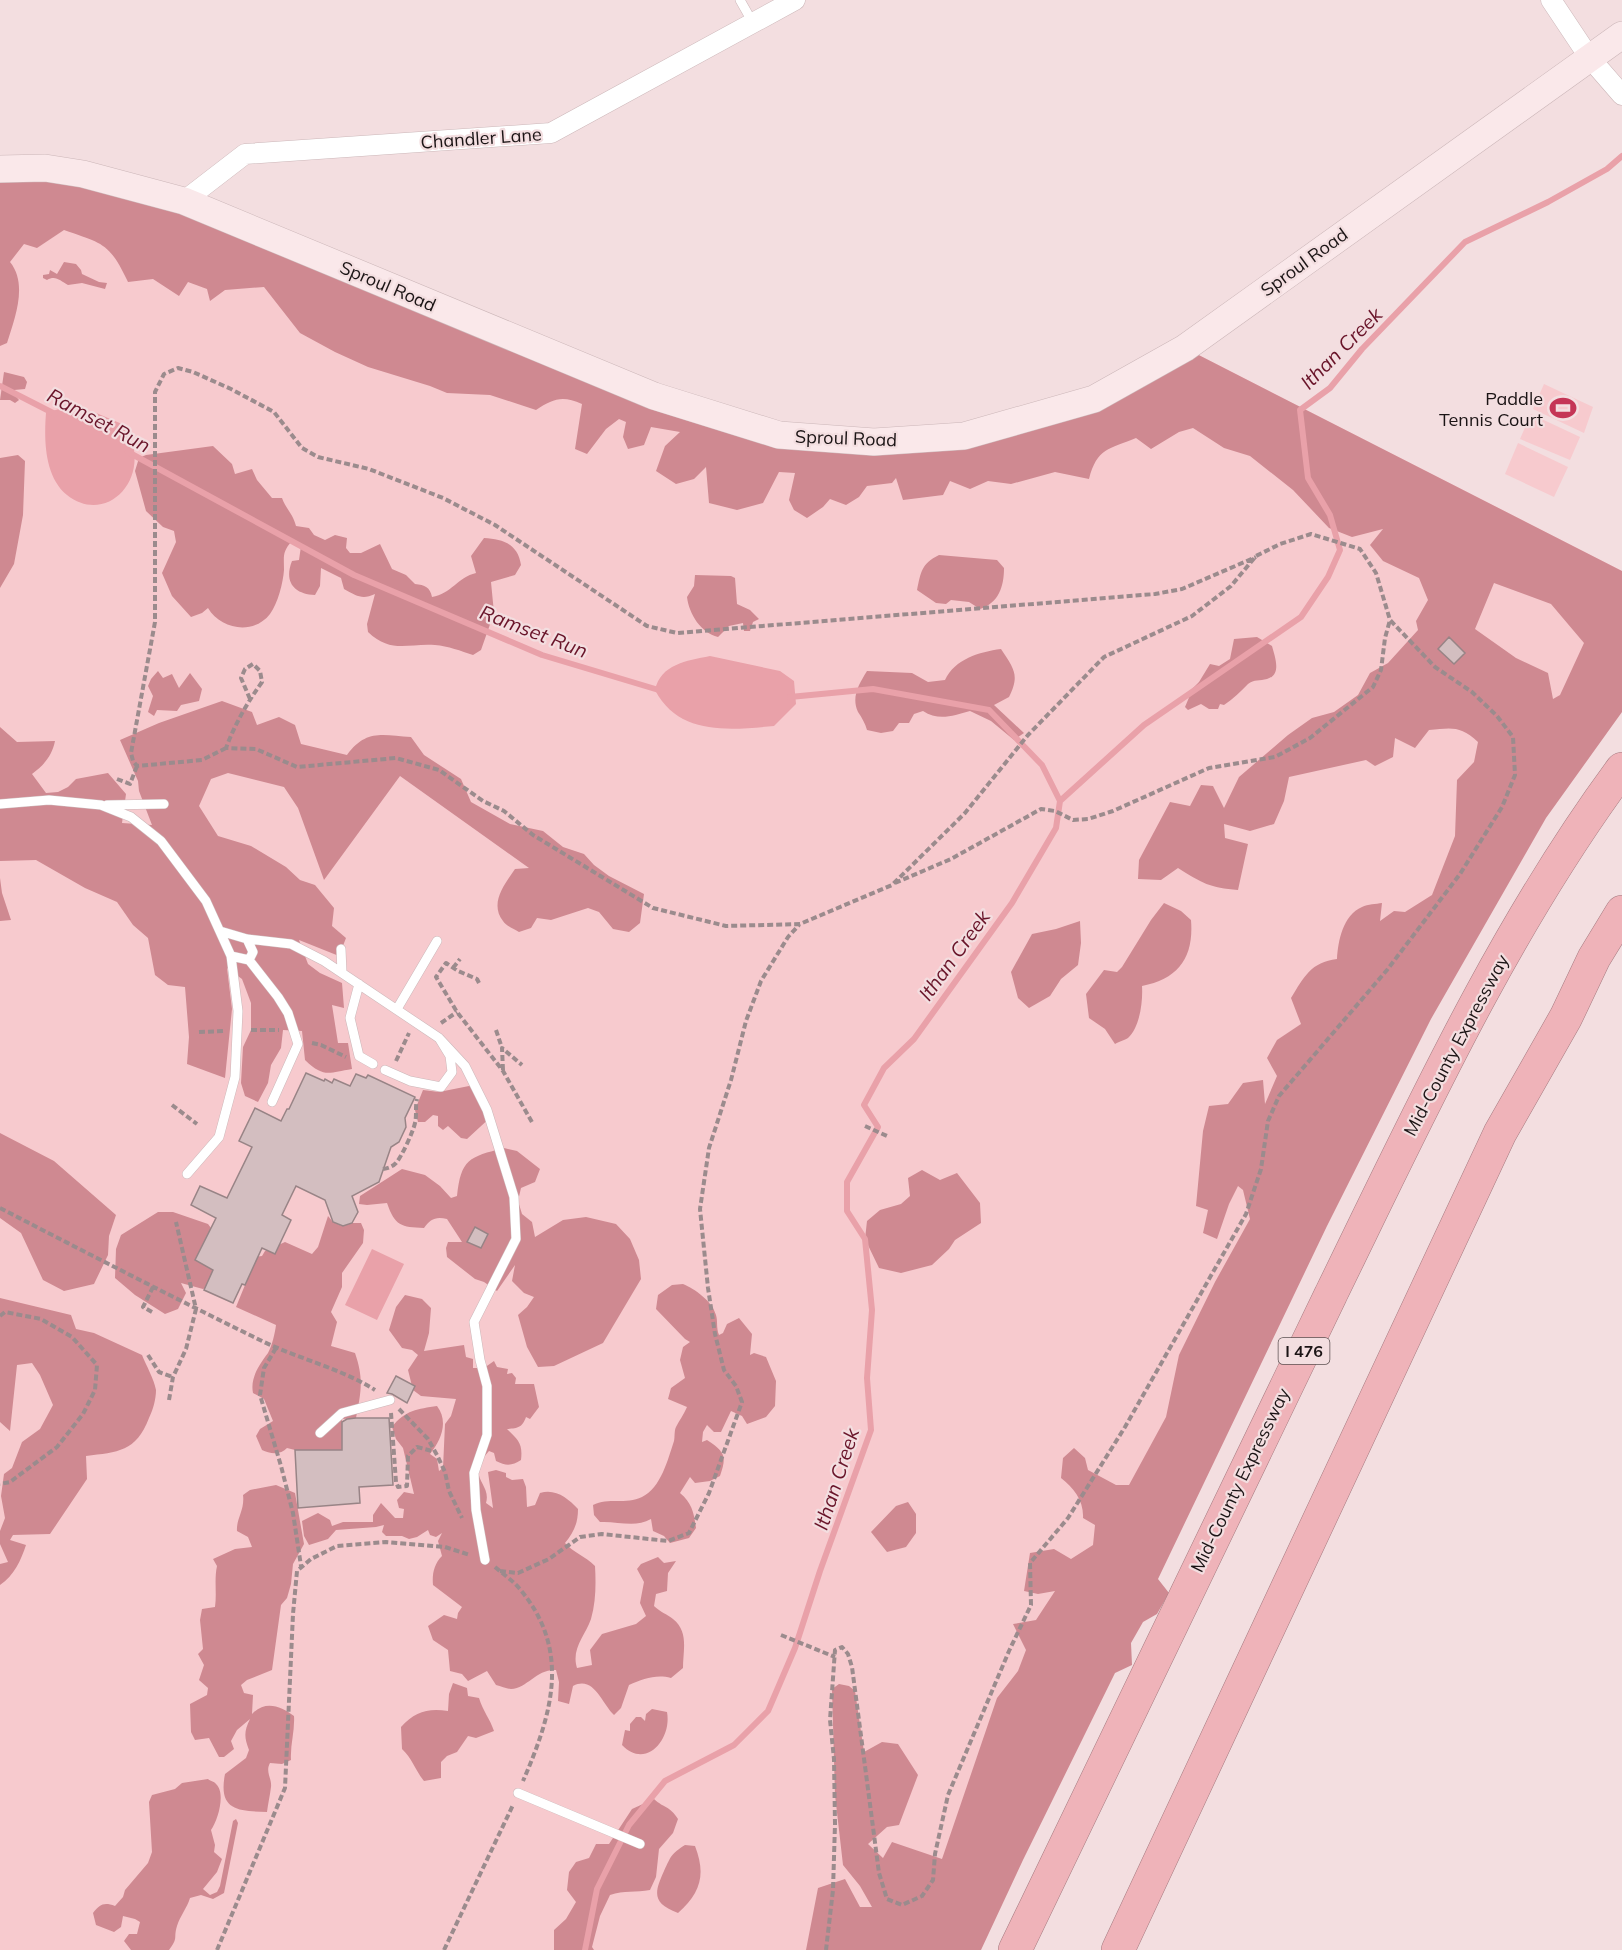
<svg xmlns="http://www.w3.org/2000/svg" width="1622" height="1950" font-family="Mulish,sans-serif">
<style>
.green{fill:#f7cace}
.forest{fill:#cf8991;fill-rule:evenodd}
.water{fill:#e9a1a9}
.lines{fill:none;stroke-linecap:round;stroke-linejoin:round}
.stream{stroke:#e9a1a9;stroke-width:6}
.building{fill:#d3bec0;stroke:#988486;stroke-width:1.5}
.lane-casing{stroke:#ccb7b9;stroke-width:10}
.street-casing{stroke:#ccb7b9;stroke-width:21}
.secondary-casing{stroke:#ccb7b9;stroke-width:28}
.highway-casing{stroke:#a57b80;stroke-width:34}
.path{stroke:#9b8b8d;stroke-width:4;stroke-dasharray:6 3;stroke-linecap:butt}
.lane{stroke:#fff;stroke-width:9}
.street{stroke:#fff;stroke-width:20}
.secondary{stroke:#fae8ea;stroke-width:27}
.highway{stroke:#efb3b9;stroke-width:33}
.labels{text-anchor:middle;dominant-baseline:central;stroke-width:4.5;stroke-linejoin:round;paint-order:stroke}
.shield{fill:#f3dee0;stroke:#5c5152;stroke-width:1.5}
.shield-label{font-size:16px;font-weight:bold;fill:#1b1415}
.street-label{font-size:18px;fill:#1b1415;stroke:#f3dee0}
.poi-label{font-size:18px;fill:#1b1415;stroke:#f3dee0;text-anchor:end}
.water-label{font-size:20px;font-style:italic;fill:#691429;stroke:#f3dee0}
</style>
<rect width="100%" height="100%" fill="#f3dee0"/>
<path class="green" d="M0,204L654,396L874,442L1094,399L1185,348L1622,571L1556,758L970,1950H0Z
M1544,384L1593,407L1584,433L1533,409Z
M1531,414L1580,437L1570,460L1520,439Z
M1518,443L1568,467L1554,497L1505,474Z"/>
<path class="forest" d="M2,174L184,201L654,396L874,442L1094,399L1185,348L1622,571V712L1546,818L1431,1019L1327,1226L1158,1579L1169,1593L1157,1614L1143,1622L1131,1643L1132,1665L1115,1673L1023,1860L981,1950H806L818,1888L845,1879L860,1907H872L860,1886L843,1865L835,1795L832,1689L839,1684L849,1686L855,1691L864,1752L882,1742L898,1744L918,1775L899,1825L887,1827L868,1844L883,1858L892,1842L942,1859L997,1698L1018,1671L1026,1650L1013,1624L1036,1620L1055,1591L1038,1594L1024,1591L1030,1553L1054,1549L1071,1559L1093,1545L1095,1525L1083,1518C1084,1501 1074,1488 1061,1478L1063,1458L1074,1448L1085,1458L1088,1470L1116,1485H1129L1166,1417L1179,1355L1215,1282L1250,1219L1243,1190L1238,1186L1229,1204L1217,1239L1203,1233L1208,1210L1196,1206L1203,1131L1209,1106L1228,1104L1243,1083L1263,1080L1265,1104L1277,1076L1267,1058L1277,1040L1301,1024L1291,998C1304,977 1311,962 1337,959C1338,941 1343,915 1362,907C1368,904 1376,904 1382,903L1380,921L1394,911L1405,912L1432,895L1455,836L1457,780L1474,762L1478,742C1460,725 1451,728 1429,730L1415,748L1395,738L1393,757L1375,766L1366,760L1289,777L1284,801L1274,824L1250,831L1224,824L1225,838L1248,844L1238,890C1210,888 1202,883 1178,868L1161,880L1138,879L1139,860L1170,802L1190,806L1201,785L1213,786L1224,808L1239,777L1288,735L1312,718L1334,712L1358,695L1370,673L1388,663L1418,630L1416,621L1428,600L1419,578L1383,561L1370,545L1383,529L1352,537L1329,528L1293,490L1250,456L1224,448L1193,428L1179,432L1151,449L1136,438C1109,449 1097,448 1089,479L1055,472L1011,484L988,481L970,489L950,481L943,495L903,500L896,478L892,483L867,486L859,497L846,505L830,499L823,507L807,518L794,510L789,500L795,473L779,472L763,503L737,510L709,503L706,467L694,479L676,484L656,471L665,446L680,432L651,427L644,445L628,449L623,437L626,422L619,419L606,429L587,454L575,449L582,404C562,395 553,399 536,410L490,395L447,393L430,386L368,367L335,352L300,333L264,287L225,290L210,301L207,289L188,282L179,296L153,279L128,282C109,242 103,244 64,230L37,248L24,244L10,262C28,284 15,318 7,343L0,346V176ZM1494,583L1551,604L1584,643L1560,695L1553,699L1548,673L1516,658L1475,629Z
M64,262L76,264L81,270L82,274L99,282L107,283L105,289L82,283L68,285C60,281 56,275 47,280L43,278V275L49,274L50,270L57,274Z
M4,372L24,377L27,382L25,389L14,390L13,393L19,400L15,403L10,400H0Z
M213,446L232,464L235,474L252,469L257,480L272,498H282C286,509 293,514 296,526L309,528L314,535L325,540L335,535L347,538L346,548L350,553H361L380,544L392,569L406,575L415,584C425,585 430,587 432,597C451,594 458,577 476,573L471,556L484,538C503,539 518,544 521,565L515,575L491,582L494,613L481,650L473,655C461,651 448,646 435,645C408,643 391,654 368,632L367,624L375,594C362,600 357,596 344,589L341,578L321,568L320,586L315,595C293,594 284,581 292,561L299,560L301,546L292,541C282,552 284,556 284,570C283,583 278,603 270,614C254,635 221,630 208,608L202,613L191,617L172,596L162,573L176,542L174,531L163,527L146,511L135,471L139,458L146,455Z
M18,455L25,461L23,515L14,564L0,588V458Z
M939,555L997,560L1004,568C1004,586 999,603 980,609L969,602L951,600L946,604L936,603L917,590C921,572 921,564 939,555Z
M695,575L731,576L735,578L737,604L750,610L759,619L753,622L750,631H744L743,623L729,626L718,637C701,633 689,614 687,597L694,586Z
M1257,637L1272,646C1275,657 1282,675 1267,679C1260,681 1254,679 1248,684C1241,691 1233,699 1224,705L1220,704L1218,709H1209L1201,704L1188,710L1185,707L1193,688L1199,682L1210,664L1219,666L1230,659L1234,639Z
M1001,649C1014,669 1020,675 1009,697L994,705L1024,733L1014,740L991,721L970,711C953,716 938,721 923,711L914,714L909,723H899L893,731L881,733L867,730C865,723 862,718 858,712C851,697 859,684 867,671L912,673L928,682L945,680C955,659 979,652 1001,649Z
M158,671L163,678L172,674L179,688L190,673L202,689L199,701L181,705L177,711L157,710L154,716L148,712L153,696L148,686L151,679Z
M222,701L252,712L257,725L279,717L295,725L301,744L347,755C366,729 382,735 411,737L424,755L461,779L471,802L510,824L543,831L563,847L584,854L594,865L609,876L644,894L640,923L629,932L613,929L599,912L588,908L551,920L537,918L531,928L519,932C514,929 506,926 503,921C489,903 505,884 515,869L529,868L400,776L324,880L298,808L284,787L228,773L211,779L199,806L218,836L251,846L286,867L300,880L315,885L334,908L332,926L346,938L339,956L299,940L308,964L320,973L342,983L344,1008L332,1005L338,1043H348L352,1069C328,1073 324,1078 305,1060L302,1031L283,1030L281,1048L271,1065L268,1083L258,1102L245,1096L241,1083L243,1047L251,1030V1003L242,979L227,968L232,1009L225,1078L187,1064L189,1037L185,987L168,985L155,975L148,938L133,925L117,902L85,888L36,860L0,861V727L17,742L55,741C52,756 44,765 32,774L46,793L58,792L68,787L76,779L108,773L126,794L122,823L152,825L139,791L138,781L120,740L159,723Z
M0,878L2,893L11,920L0,921Z
M1164,903L1181,911L1191,920C1194,957 1179,979 1142,986C1143,1001 1140,1027 1128,1038C1125,1040 1118,1042 1115,1044L1105,1029L1089,1018L1086,994L1104,970L1117,972L1122,967L1151,920Z
M1080,921L1081,943L1078,965L1061,979L1050,996L1029,1008L1018,998L1011,972L1032,934L1056,929Z
M469,1086L480,1089V1103L493,1115L467,1139L461,1138L448,1126L443,1130L438,1126V1116L433,1115L425,1122H418L415,1110L423,1090L439,1092Z
M0,1133L54,1161L116,1215L109,1236L108,1255L94,1284L64,1291L43,1280L21,1233L0,1218Z
M504,1148L517,1151L540,1169L535,1182L521,1188L518,1201L522,1214L532,1222L535,1237L563,1220L586,1217L616,1224L630,1239L639,1260L641,1279L603,1343L554,1366L538,1367L527,1347L518,1315L527,1307L534,1297L524,1293L512,1281L515,1265L497,1291L484,1282L475,1279L447,1257L446,1248L448,1242H462L447,1219C436,1216 430,1219 424,1228C401,1227 395,1226 387,1203L367,1205L359,1204L360,1196L402,1169L425,1175L440,1186L451,1198L457,1196C461,1159 469,1157 504,1148Z
M922,1170L940,1180L957,1173L980,1203L981,1223L955,1240L949,1249L932,1265L901,1273L879,1268L865,1239L867,1221L880,1210L901,1204L910,1196L908,1178Z
M158,1212H173L208,1224L222,1243L218,1284L203,1289L181,1283L186,1293L178,1309L165,1314L135,1295L115,1278L116,1249L121,1235Z
M328,1216L333,1222L342,1226L352,1223H361L364,1230L363,1243L342,1273V1287L331,1312L337,1322L331,1346L355,1353C364,1379 361,1392 356,1418L342,1419V1450H295L287,1448C281,1455 270,1454 262,1450L256,1436L260,1429L273,1421L264,1399L253,1393C250,1378 259,1365 268,1353C272,1346 275,1333 276,1325L236,1307L245,1285L246,1272L254,1257L262,1256L265,1251L285,1242L312,1254L318,1247Z
M683,1284C695,1289 712,1301 716,1315C718,1322 716,1327 719,1335L723,1333L727,1324L739,1318L752,1334L750,1355L754,1353L766,1357L776,1381L775,1406L766,1417L747,1424L742,1416L731,1411L721,1432H714L707,1425L703,1432L702,1442L707,1440C725,1452 727,1456 720,1476L710,1481L695,1483L690,1477L680,1493C692,1503 694,1513 696,1528L689,1538L670,1543L664,1536L653,1531L651,1519C635,1528 618,1521 600,1522L594,1515L593,1505C608,1497 626,1505 642,1497C661,1488 668,1459 674,1441C675,1437 674,1431 676,1427C679,1421 684,1414 687,1407L668,1399L671,1388L685,1378L680,1360L683,1347L690,1342L685,1339L656,1309L658,1295L672,1285Z
M405,1295L422,1299L431,1308L429,1333L424,1351L464,1345L466,1357L473,1359V1368H484L494,1361L497,1367L508,1369L507,1374L512,1373L516,1378L515,1384H534L539,1407L530,1419L526,1417C522,1428 518,1428 507,1429C518,1440 523,1443 521,1460C512,1466 506,1466 496,1461L494,1453L489,1451C464,1478 492,1483 486,1503L493,1508L488,1472L496,1470L506,1473V1477L512,1480L523,1479L526,1487L527,1507L535,1505L540,1493C555,1488 568,1498 578,1509C578,1523 574,1532 565,1543C574,1553 585,1556 595,1566C596,1583 596,1602 591,1619C585,1636 571,1649 577,1668L592,1665L590,1650L602,1634L636,1624L646,1616L640,1603L644,1582L637,1569L641,1564L658,1557L664,1563L676,1561L668,1573L667,1591L656,1594L654,1606C660,1612 667,1614 673,1619C689,1632 683,1650 683,1668L671,1678C656,1674 643,1679 629,1685L621,1708L614,1715C602,1704 594,1675 573,1686L569,1704L558,1701L559,1682L556,1670C536,1669 528,1688 511,1689C507,1689 501,1686 496,1685L487,1671L468,1681L462,1674L450,1671L448,1650L433,1640L428,1626L444,1615L457,1619L458,1613L462,1607L433,1585C432,1574 434,1564 442,1556L438,1541L442,1533L436,1537L430,1535L428,1530L417,1537L409,1539L402,1536H386L382,1532L384,1525L376,1527L336,1530L328,1539L309,1545L304,1536L302,1521L318,1513L330,1520L332,1526L343,1522H373V1515L381,1503L395,1518H403L404,1509L399,1508L397,1500L404,1492L414,1494L403,1448L396,1439L392,1427C405,1410 418,1409 437,1406C449,1422 441,1440 430,1454L437,1459L439,1471L443,1468L445,1424L451,1416L456,1399L421,1396L413,1390L408,1370L418,1355L412,1350L402,1348L389,1330L396,1307Z
M0,1298L71,1315L76,1329L94,1333L142,1355C146,1365 154,1379 156,1390C156,1399 153,1410 149,1418C136,1452 118,1452 86,1456L87,1479L50,1534L13,1535L10,1540L26,1545C21,1560 14,1576 0,1585V1564L8,1562L0,1544V1531L5,1518L1,1496L4,1474L12,1468L22,1442L40,1429L53,1405L40,1375L32,1363L17,1365L10,1431L0,1422Z
M276,1485L295,1493L304,1544L293,1564L291,1584L287,1598L281,1605L272,1670L247,1680L241,1685L244,1693L253,1695L252,1714C265,1700 281,1706 294,1716C295,1731 290,1745 291,1760L282,1764L270,1763C265,1772 272,1778 271,1787C270,1795 268,1804 267,1812C237,1811 218,1810 225,1774L246,1758L249,1750C244,1737 244,1731 250,1719L237,1730L231,1741L234,1749L224,1757H219L209,1738L195,1740L191,1732L190,1704L207,1695L208,1688L199,1680L204,1665L198,1654L203,1649L200,1620L202,1609L215,1607C217,1593 214,1580 217,1566L213,1559L235,1549L252,1547L248,1537L237,1531C236,1519 245,1510 243,1495L250,1490Z
M908,1502L916,1514V1533L906,1547L887,1552L871,1532L896,1506Z
M453,1683L467,1688L468,1696L479,1698C483,1711 490,1719 494,1731L476,1738L468,1736L457,1752L447,1756L441,1762V1778L424,1781C415,1770 412,1758 402,1749L401,1727C415,1712 427,1708 448,1711L449,1694Z
M652,1709L667,1712C672,1739 646,1770 622,1745L625,1730L630,1731V1724L636,1717H641L645,1721L646,1714Z
M208,1779C210,1781 214,1781 216,1784C226,1793 218,1820 211,1830L215,1845L214,1852L222,1859L217,1872L203,1889L210,1895L217,1892L220,1886L233,1821L236,1819L238,1823L224,1893L213,1899L201,1895L190,1898C187,1908 180,1916 177,1926C173,1939 179,1937 169,1950H131L124,1941L129,1934H137L140,1922L135,1919L123,1916L121,1927L114,1932L96,1925L93,1913C100,1904 104,1902 115,1906L123,1897L125,1890L148,1863L152,1852L149,1802L152,1795L175,1789L182,1783Z
M654,1799C665,1809 669,1805 678,1819L673,1833L659,1849L656,1877L650,1890C636,1893 624,1890 610,1895L600,1916L592,1947L594,1950H554V1930L566,1919L576,1902L567,1890L569,1872L576,1862L589,1858L596,1844H609L632,1809Z
M685,1845L695,1846C706,1874 701,1893 678,1913C652,1903 654,1893 664,1871C671,1856 671,1854 685,1845Z"/>
<path class="water" d="M59,409L94,412L122,424C126,432 132,441 134,450C140,490 101,522 67,495C44,476 44,439 46,413Z
M710,656L780,671L794,681L796,704L774,726C730,730 679,736 655,690C661,664 686,661 710,656Z
M372,1249L404,1264L377,1320L345,1305Z"/>
<g class="lines">
<path class="stream" d="M0,386L55,414
M128,452L354,575L542,655L662,691
M790,697L873,689L989,710L1042,765L1060,801
M585,1950L597,1889L629,1825L665,1781L734,1745L768,1711L795,1648L820,1571L871,1430L867,1378L872,1310L865,1239L847,1211V1182L878,1127L864,1105L884,1068L914,1039L1012,903L1056,828L1060,801L1144,725L1301,617L1328,577L1340,550L1330,515L1308,478L1300,410L1330,388L1362,349L1465,242L1548,202L1607,169L1622,156"/>
</g>
<path class="building" d="M1449,637L1465,653L1454,664L1438,649Z
M306,1073L324,1081L325,1079L332,1083L334,1079L350,1086L356,1074L366,1078L368,1075L415,1097L405,1118L406,1127L399,1142L391,1147L379,1182L352,1196L358,1212L352,1223L343,1226L333,1222L325,1200L296,1186L282,1215L291,1220L275,1254L262,1248L245,1285L242,1284L233,1303L204,1290L213,1270L195,1260L216,1218L191,1205L200,1186L227,1198L252,1147L239,1141L255,1108L281,1121L287,1109H289Z
M475,1227L488,1234L481,1248L467,1242Z
M396,1376L415,1386L407,1403L392,1394L387,1393Z
M356,1418H389L393,1485L359,1487L360,1503L298,1508L295,1450H342V1422L347,1419Z"/>
<g class="lines">
<g class="lane-casing">
<path id="lane" d="M740,0L753,23
M0,804L49,800L101,805L131,817L161,841L206,901L231,956L238,1011L235,1077L219,1137L187,1174
M107,805L164,804
M220,931L247,939L291,944L324,961L439,1038L450,1056L452,1072L441,1087L410,1081L385,1070
M341,949L342,973
M231,956L249,960L253,952L247,939
M249,960L278,997L288,1013L298,1044L272,1102
M359,984L350,1018L359,1056L373,1064
M397,1009L437,941
M439,1038L465,1066L487,1110L514,1197L516,1239L474,1322L480,1360L487,1386V1435L474,1473L476,1510L485,1560
M320,1433L342,1413L390,1400
M518,1793L640,1844"/>
</g>
<g class="street-casing">
<path id="street" d="M1551,0L1589,57L1622,95
M184,201L245,154L551,133L795,0"/>
</g>
<g class="secondary-casing">
<path id="secondary" d="M0,169L45,168L83,174L184,201L654,396L779,435L874,442L964,436L1094,399L1185,348L1622,35"/>
</g>
<g class="highway-casing">
<path id="highway" d="M1015,1950C1119,1730 1225,1512 1331,1294C1418,1116 1504,928 1622,769
M1118,1950L1500,1133L1566,1017L1594,958L1622,912"/>
</g>
<path class="path" d="M250,699L241,678L245,669L253,664L260,671L262,682C247,703 235,724 226,748L256,749L297,767L396,758L439,770L483,801L504,811L533,835L653,908L726,926L800,924L892,885L965,813L1028,735L1104,657L1192,616L1231,586L1256,556L1280,544L1311,534L1360,549L1376,573L1390,620L1435,667L1472,692L1497,716L1513,737L1515,775L1502,807L1460,874L1387,970L1279,1096L1268,1121L1261,1169L1246,1214L1125,1427L1068,1518L1030,1563L1031,1605L1009,1651L948,1795L935,1854L933,1880L922,1896L902,1905L887,1899L879,1873L852,1667L848,1654L842,1647L835,1650L830,1720L834,1759L835,1824L833,1890L826,1950
M226,748L202,760L137,766L133,761L131,753L155,622V392L164,374L178,368L193,372L231,389L274,412L302,448L318,457L369,469L443,498L495,525L647,626L677,633L1155,594L1182,589L1256,557
M117,779L130,784L137,766
M895,883L951,859L1041,809L1055,811L1073,820L1088,819L1113,811L1209,768L1275,757L1310,738L1373,687L1381,670L1385,638L1390,620
M453,968L460,959
M479,983L477,979L458,971L446,963L436,977L457,1012L503,1071L533,1124
M441,1023L457,1012
M251,1030H279
M496,1030L502,1048
M199,1032L225,1031
M312,1043L321,1045L346,1057
M396,1061L409,1033
M503,1070L502,1048L522,1065
M172,1105L197,1124
M865,1126L887,1136
M383,1169C388,1168 392,1167 396,1163C402,1156 413,1132 415,1123C417,1115 415,1107 417,1099
M0,1208C87,1253 174,1298 262,1341C299,1359 340,1368 375,1390
M152,1312L143,1307L153,1287
M0,1316L5,1312L41,1319L72,1337L97,1365L95,1390L83,1414L57,1447L10,1482L0,1484
M276,1348L264,1368L260,1395L281,1466L293,1513L301,1566
M148,1355L159,1372L173,1377
M169,1400L173,1377L186,1349L196,1309L176,1222
M399,1409L428,1439L437,1455L445,1472L449,1491L462,1518
M391,1413L396,1482L398,1487L407,1486L408,1456L417,1447L436,1452
M495,1567C503,1574 512,1580 519,1588C572,1650 552,1714 523,1781
M500,1571L518,1573L549,1559L580,1537L602,1534L668,1541L689,1533L709,1493L742,1402L736,1386L724,1370L715,1334L708,1288L700,1209L709,1148L731,1080L746,1021L761,981L788,937L799,925
M781,1635L835,1657
M217,1950L285,1788L293,1614L297,1571L311,1559L337,1546L386,1542L445,1547L470,1555
M444,1950L513,1805"/>
<use href="#lane" class="lane"/>
<use href="#street" class="street"/>
<use href="#secondary" class="secondary"/>
<use href="#highway" class="highway"/>
</g>
<defs>
<g id="stadium-bare" transform="scale(2.07)"><path d="M0-5a6.5 5 0 1 0 0 10a6.5 5 0 1 0 0-10ZM-3.5-1.8h7v3.6h-7Z" fill="#c53556" stroke="#f3dee0" stroke-width="2.5" paint-order="stroke"/></g>
</defs>
<g fill-rule="evenodd">
<use href="#stadium-bare" x="1563" y="408"/>
</g>
<g class="labels">
<rect class="shield" x="1278.5" y="1338" width="51" height="26" rx="4.5"/>
<g class="shield-label">
<text x="1304" y="1351">I 476</text>
</g>
<g class="street-label">
<text transform="translate(481 138) rotate(-4)">Chandler Lane</text>
<text transform="translate(1304 262) rotate(-36)">Sproul Road</text>
<text transform="translate(388 286) rotate(23)">Sproul Road</text>
<text transform="translate(846 438) rotate(2)">Sproul Road</text>
<text transform="translate(1456 1045) rotate(-62)">Mid-County Expressway</text>
<text transform="translate(1240 1480) rotate(-64)">Mid-County Expressway</text>
</g>
<g class="poi-label">
<text x="1543" y="398">Paddle<tspan x="1543" dy="21">Tennis Court</tspan></text>
</g>
<g class="water-label">
<text transform="translate(1341 348) rotate(-45)">Ithan Creek</text>
<text transform="translate(99 420) rotate(28)">Ramset Run</text>
<text transform="translate(534 631) rotate(21)">Ramset Run</text>
<text transform="translate(954 955) rotate(-54)">Ithan Creek</text>
<text transform="translate(836 1479) rotate(-72)">Ithan Creek</text>
</g>
</g>
</svg>
